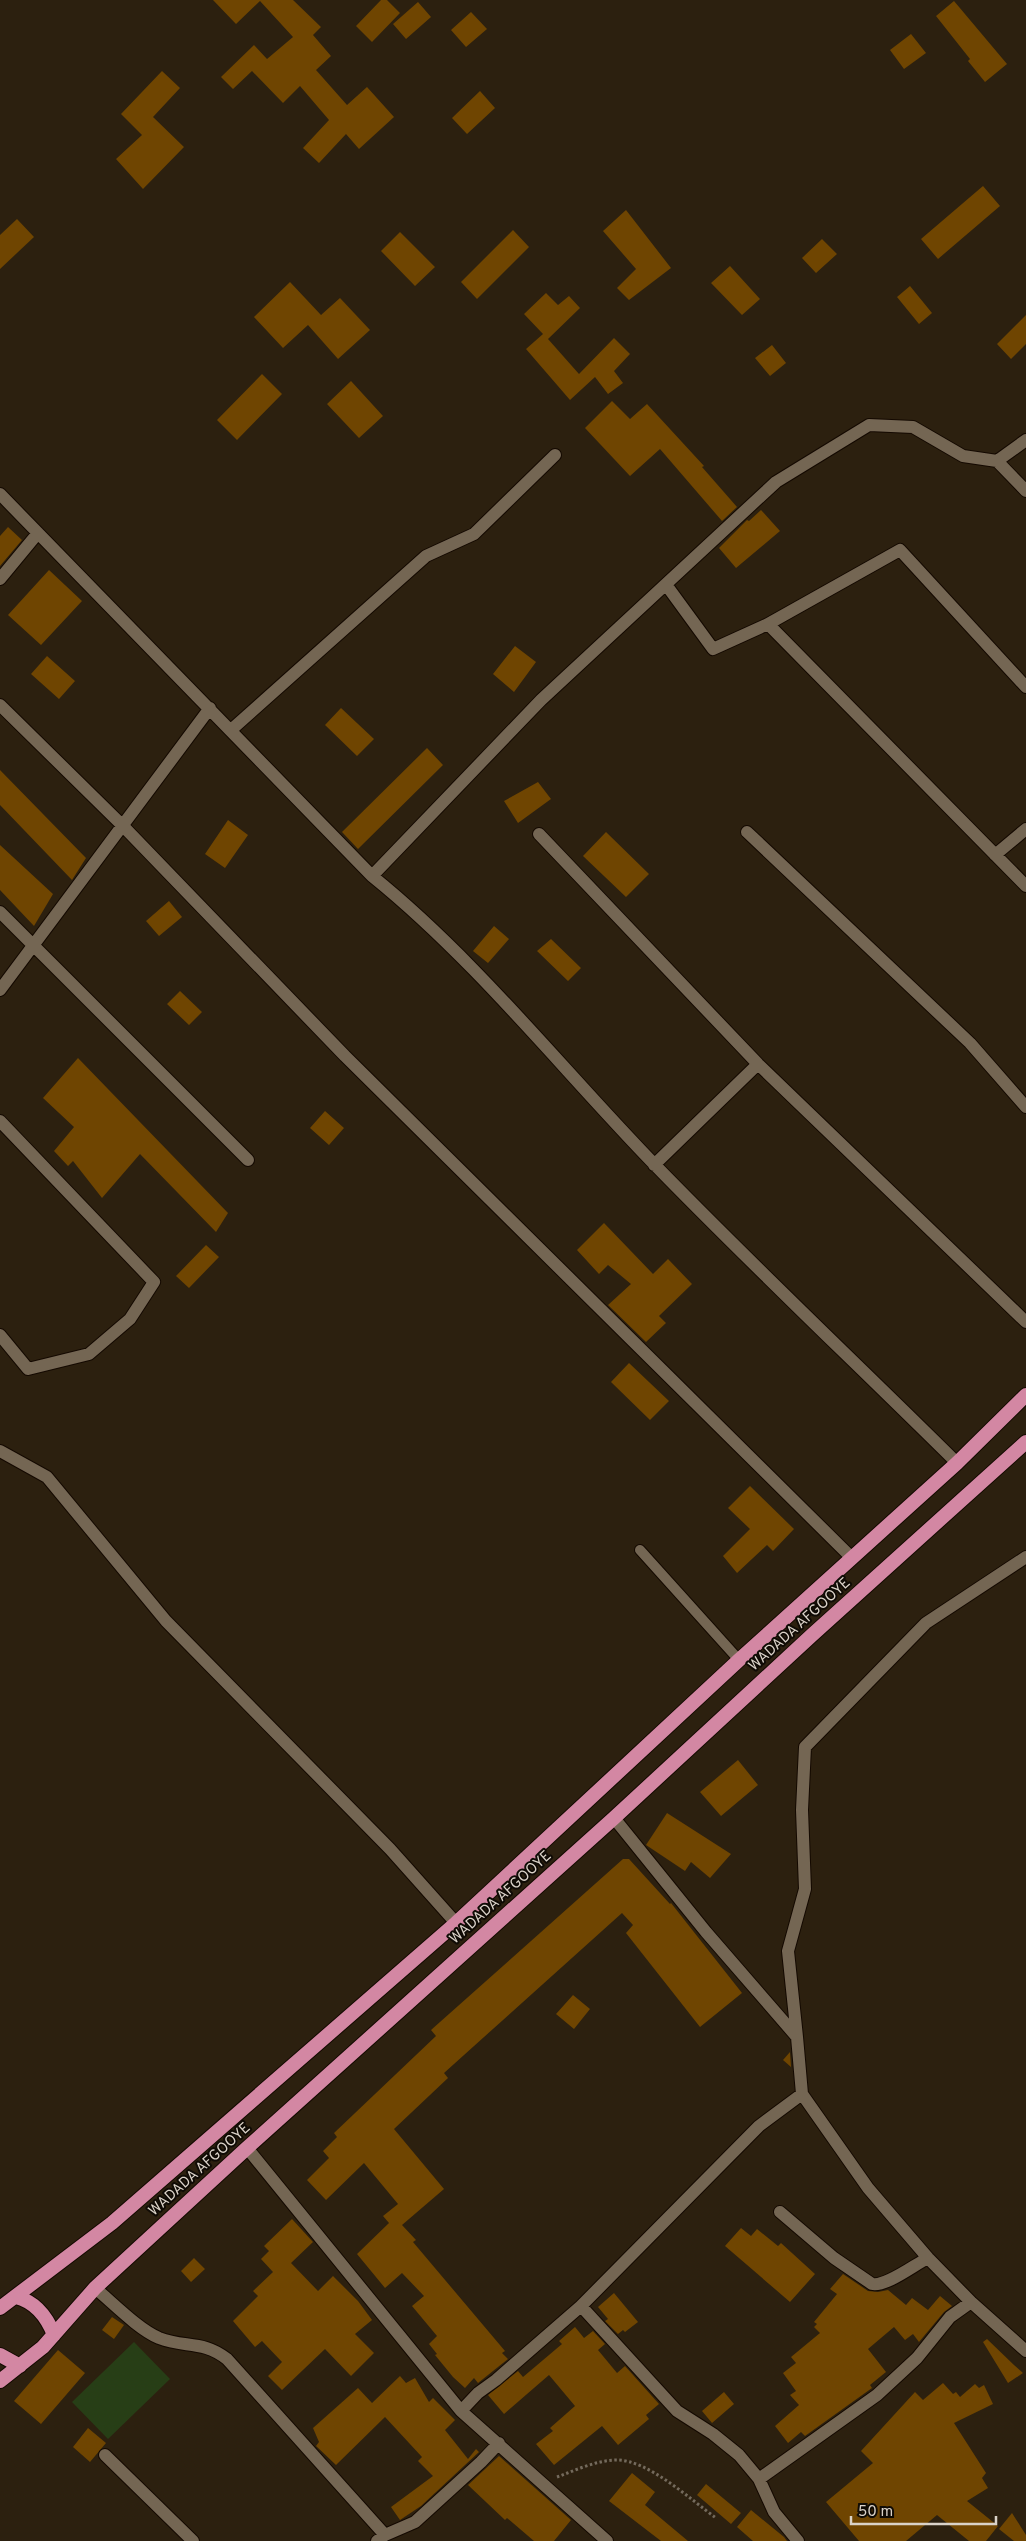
<svg xmlns="http://www.w3.org/2000/svg" width="1026" height="2541" font-family="Overpass,sans-serif">
<style>
.green{fill:#273e16}
.building{fill:#6f4501}
.lines{fill:none;stroke-linecap:round;stroke-linejoin:round}
.service-casing{stroke:#140900;stroke-width:12}
.minor-casing{stroke:#140900;stroke-width:14}
.trunk-casing{stroke:#140900;stroke-width:16}
.path{stroke:#746a5c;stroke-width:3;stroke-dasharray:2.5 2.5;stroke-linecap:butt}
.service{stroke:#746653;stroke-width:10}
.minor{stroke:#746653;stroke-width:12}
.trunk{stroke:#d387a3;stroke-width:14}
.labels{text-anchor:middle;dominant-baseline:central;stroke-width:4;stroke-linejoin:round;paint-order:stroke}
.street-label{font-size:15px;fill:#dad2c8;stroke:#100b05}
</style>
<rect width="100%" height="100%" fill="#2c200f"/>
<path class="green" d="M134,2342L170,2379L108,2439L72,2402Z"/>
<path class="building" d="M213,0H293L321,27L313,35L331,56L316,70L347,105L367,87L394,117L359,149L346,134L319,163L303,148L329,120L300,86L283,103L252,71L233,89L221,77L254,45L267,59L293,37L260,1L236,24Z
M381,0H387L400,13L372,42L356,26Z
M954,1L1007,64L985,82L968,61L970,59L936,16Z
M418,2L431,17L406,39L393,24Z
M471,12L487,29L466,47L451,30Z
M911,34L926,53L904,69L890,50Z
M162,71L180,88L153,117L184,147L143,189L116,159L142,135L121,114Z
M480,91L495,108L467,134L452,118Z
M983,186L1000,206L938,259L921,239Z
M626,210L671,268L629,300L617,288L636,269L603,231Z
M17,219L34,237L0,269V235Z
M513,230L529,247L477,299L461,282Z
M400,232L435,267L415,286L381,251Z
M822,239L837,254L816,273L802,258Z
M730,266L760,299L742,315L711,283Z
M290,282L321,315L340,298L370,330L338,359L308,325L283,348L254,317Z
M910,286L932,313L919,324L897,297Z
M546,293L558,305L569,296L580,308L548,339L579,374L614,338L630,354L614,371L623,383L608,394L595,377L570,400L526,349L543,334L524,314Z
M1026,315V344L1011,359L997,344Z
M772,345L786,363L770,376L755,358Z
M262,374L282,394L237,440L217,420Z
M351,381L383,416L359,438L327,404Z
M612,401L630,419L647,404L704,466L702,467L737,507L722,521L660,449L630,476L585,428Z
M761,510L780,531L736,568L719,548L747,520L749,521Z
M8,527L22,540L0,566V536Z
M49,570L82,601L41,645L8,615Z
M515,646L536,662L514,692L493,674Z
M47,656L75,681L59,699L31,674Z
M341,708L374,739L357,756L325,725Z
M427,748L443,765L358,849L342,832Z
M0,770L86,858L72,880L0,805Z
M538,782L551,799L518,823L504,801Z
M228,820L248,835L225,868L205,854Z
M606,832L649,874L626,897L583,856Z
M0,845L53,894L34,926L0,890Z
M169,901L182,917L159,936L146,921Z
M494,926L509,939L488,963L473,951Z
M551,939L581,968L568,981L537,951Z
M180,991L202,1012L189,1025L167,1004Z
M78,1058L228,1213L216,1232L140,1154L102,1198L73,1161L68,1166L54,1151L74,1127L43,1098Z
M325,1111L344,1128L329,1145L310,1128Z
M604,1223L653,1274L668,1259L692,1284L659,1316L666,1323L646,1342L608,1305L631,1284L608,1265L599,1274L577,1250Z
M206,1245L219,1257L189,1288L176,1276Z
M629,1363L669,1401L650,1420L611,1382Z
M750,1486L794,1529L773,1551L767,1545L737,1573L723,1556L750,1529L728,1508Z
M738,1760L758,1785L721,1816L700,1792Z
M667,1813L731,1854L710,1878L691,1862L685,1871L646,1845Z
M623,1859H629L670,1904L671,1903L742,1993L700,2027L626,1933L633,1925L622,1913L444,2073L448,2078L394,2129L444,2189L402,2225L416,2240L413,2242L505,2351L502,2353L508,2359L478,2383L474,2378L465,2388L453,2377L435,2355L437,2354L429,2344L437,2336L412,2306L424,2296L402,2273L385,2288L357,2254L389,2223L383,2216L398,2204L364,2163L326,2200L307,2180L329,2158L323,2151L337,2137L334,2133L436,2036L431,2030Z
M573,1995L590,2009L574,2029L556,2014Z
M790,2052L791,2067L783,2060Z
M292,2219L313,2242L291,2263L318,2291L333,2276L358,2301L372,2320L355,2334L374,2353L351,2376L325,2349L282,2390L268,2376L282,2362L262,2341L255,2347L233,2321L258,2296L253,2291L273,2272L261,2259L269,2251L264,2246Z
M741,2228L751,2236L757,2229L778,2246L781,2243L815,2274L790,2302L725,2246Z
M194,2258L205,2269L191,2282L181,2271Z
M843,2274L868,2291L878,2292L888,2290L906,2305L912,2298L928,2310L940,2296L952,2306L944,2312L919,2342L913,2334L905,2340L894,2327L868,2349L886,2372L870,2385L872,2388L805,2436L801,2432L788,2443L775,2426L799,2405L790,2395L796,2391L783,2373L796,2363L791,2357L820,2333L814,2327L817,2324L814,2322L837,2294L830,2289Z
M614,2293L638,2322L625,2332L623,2330L618,2334L605,2321L608,2319L598,2307Z
M112,2317L124,2325L114,2339L102,2330Z
M575,2327L584,2338L593,2331L605,2344L598,2350L617,2373L625,2366L659,2404L646,2415L649,2419L618,2445L602,2426L554,2465L536,2444L553,2431L550,2428L575,2406L549,2375L504,2414L488,2395L518,2371L523,2377L562,2344L559,2341Z
M987,2339L1014,2365L1023,2373L1008,2383L983,2342Z
M58,2350L85,2373L41,2424L14,2401Z
M400,2376L406,2383L415,2378L429,2402L433,2398L455,2420L445,2430L468,2459L476,2449L479,2452L421,2506L400,2520L391,2507L433,2476L418,2461L422,2457L385,2417L336,2465L316,2446L319,2442L313,2428L358,2388L372,2403Z
M943,2383L953,2394L956,2392L960,2397L975,2384L979,2388L984,2385L993,2404L954,2423L986,2473L982,2478L988,2488L967,2501L998,2526L986,2541H969L937,2515L906,2541H859L826,2502L873,2463L861,2451L915,2392L923,2400Z
M724,2392L734,2404L712,2423L702,2411Z
M88,2428L106,2443L90,2462L73,2447Z
M499,2456L571,2520L554,2541H534L507,2518L505,2520L468,2485Z
M632,2473L655,2492L645,2505L688,2541H661L609,2501Z
M706,2484L741,2513L731,2524L697,2495Z
M751,2510L784,2537L787,2541H753L737,2527Z
M1012,2513L1026,2535V2541H1014L999,2529Z"/>
<g class="lines">
<g class="service-casing">
<path id="service" d="M640,1550L739,1660"/>
</g>
<g class="minor-casing">
<path id="minor" d="M997,461L1026,491
M0,494L372,876C476,960 561,1068 654,1164C753,1266 856,1363 957,1463
M0,579L38,533
M667,586L713,649L768,624L1026,886
M768,624L900,550L1026,687
M0,705L123,826L345,1056L851,1557
M231,730L426,556L474,534L555,455
M747,832L970,1043L1026,1107
M539,834L758,1064L1026,1322
M995,855L1026,829
M372,876L541,700L776,482L869,425L913,427L963,456L997,461L1026,440
M0,912L248,1160
M0,990L210,708
M0,1121L154,1282L130,1319L89,1354L28,1369L0,1335
M654,1165L758,1064
M0,1451L47,1477L166,1621L390,1849L456,1923
M614,1818L706,1932L797,2037L802,2094L868,2188L928,2258L971,2302L1026,2351
M797,2037L788,1951L805,1889L802,1810L805,1747L926,1623L1026,1557
M247,2148L461,2411L607,2541
M780,2212L834,2258L872,2284C886,2287 914,2265 928,2258
M95,2288C113,2303 138,2329 159,2338C184,2348 203,2340 227,2359L385,2535L377,2541
M581,2306L759,2126L802,2094
M461,2411L478,2393L496,2380L581,2306L677,2411L713,2434L739,2455L759,2479L774,2512L798,2541
M105,2455L193,2541
M759,2479L877,2395L917,2358L950,2317L971,2302
M385,2535L415,2522L481,2462L499,2443"/>
</g>
<g class="trunk-casing">
<path id="trunk" d="M16,2297C36,2302 47,2317 54,2335
M0,2308L112,2223L456,1923L739,1660L957,1463L1026,1395
M0,2355L20,2366
M0,2381L43,2347L95,2288L247,2148L614,1818L812,1635L1026,1442"/>
</g>
<path class="path" d="M557,2477C576,2470 597,2460 617,2460C648,2460 690,2499 716,2518"/>
<use href="#service" class="service"/>
<use href="#minor" class="minor"/>
<use href="#trunk" class="trunk"/>
</g>
<g class="labels">
<g class="street-label">
<text transform="translate(800 1625) rotate(-42)">WADADA AFGOOYE</text>
<text transform="translate(501 1898) rotate(-42)">WADADA AFGOOYE</text>
<text transform="translate(200 2170) rotate(-42)">WADADA AFGOOYE</text>
</g>
</g>
<path d="M851 2516v8h145v-8" fill="none" stroke="#dad2c8" stroke-width="2.5"/>
<text x="858" y="2516" font-size="15" fill="#dad2c8" stroke="#100b05" stroke-width="4" paint-order="stroke">50 m</text>
</svg>
